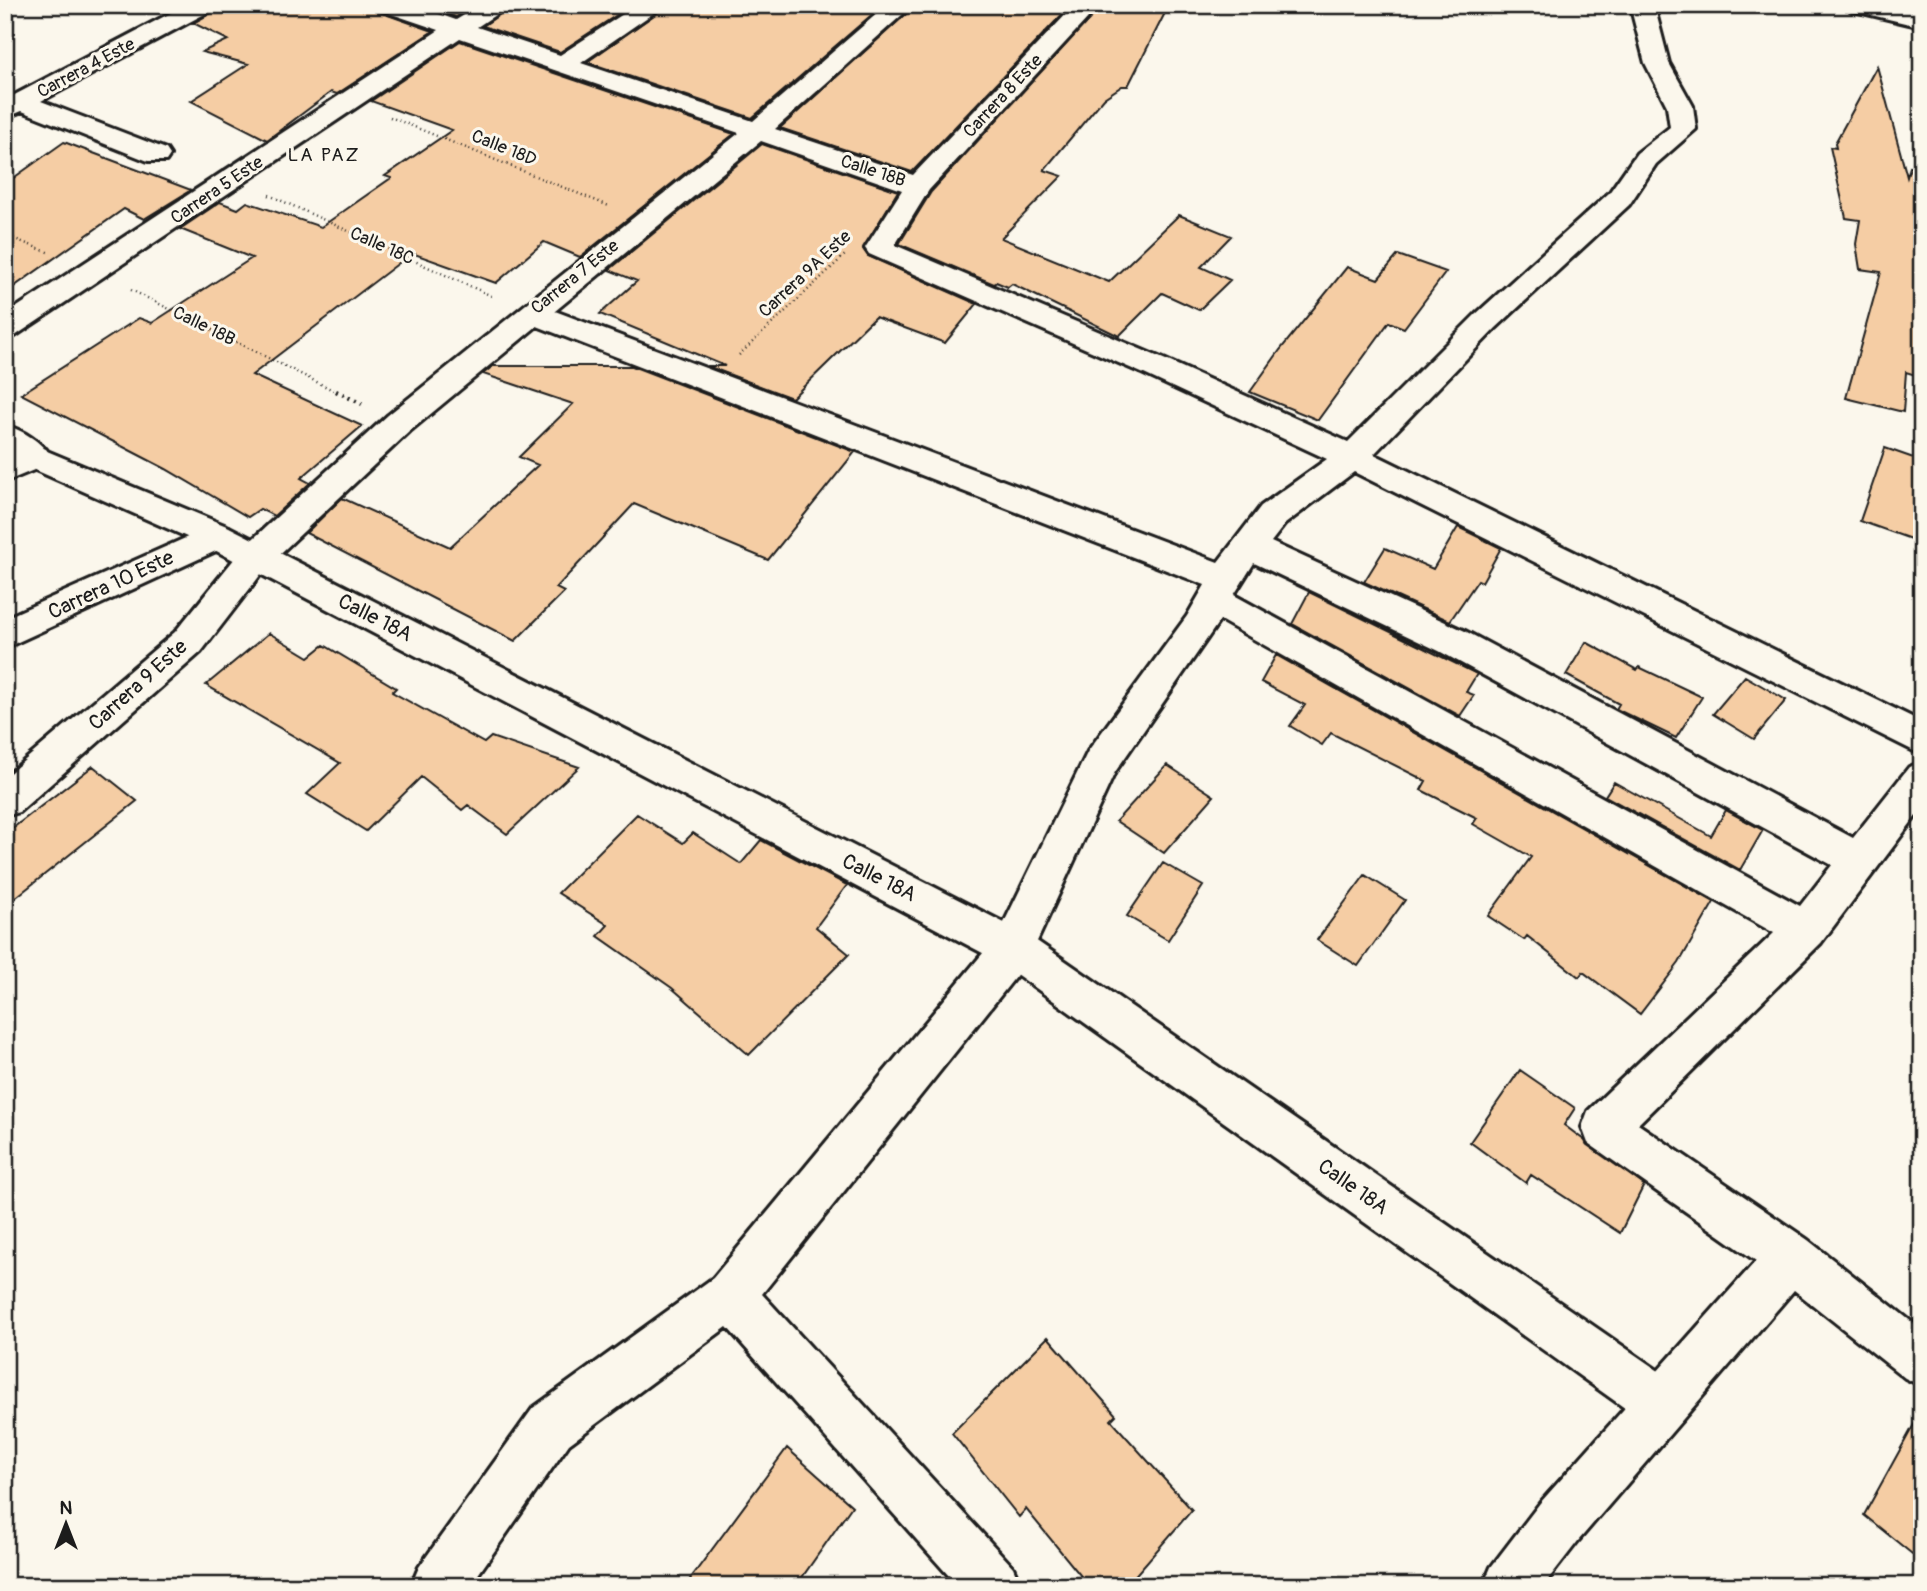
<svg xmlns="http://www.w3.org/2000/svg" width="1927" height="1591" font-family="Pangolin,sans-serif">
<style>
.building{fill:#f5cda4;stroke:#1c1c1c;stroke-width:2}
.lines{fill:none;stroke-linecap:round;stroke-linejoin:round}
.minor-casing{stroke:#1c1c1c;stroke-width:6}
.tertiary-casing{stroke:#1c1c1c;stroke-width:6}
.secondary-casing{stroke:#1c1c1c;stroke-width:6}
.path-far1{stroke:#1c1c1c;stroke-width:2.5;stroke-dasharray:1 3.5;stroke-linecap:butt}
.path{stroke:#1c1c1c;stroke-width:4.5;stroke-dasharray:2 5;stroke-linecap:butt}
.minor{fill:#fbf7ec;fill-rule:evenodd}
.tertiary{fill:#fbf7ec;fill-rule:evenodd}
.secondary{fill:#fbf7ec;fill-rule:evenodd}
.labels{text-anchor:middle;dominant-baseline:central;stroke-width:6;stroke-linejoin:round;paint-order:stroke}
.far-street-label{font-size:18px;fill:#1c1c1c;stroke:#fbf7ec}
.far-neighbourhood-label{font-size:19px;letter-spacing:2px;fill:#1c1c1c;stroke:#fbf7ec}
.street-label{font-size:21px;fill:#1c1c1c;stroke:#fbf7ec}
</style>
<rect width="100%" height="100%" fill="#fbf7ec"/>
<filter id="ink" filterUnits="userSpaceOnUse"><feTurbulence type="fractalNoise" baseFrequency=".0143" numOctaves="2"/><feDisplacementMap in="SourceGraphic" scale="14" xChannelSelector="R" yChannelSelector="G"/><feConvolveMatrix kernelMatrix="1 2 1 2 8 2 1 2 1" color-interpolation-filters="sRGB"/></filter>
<g filter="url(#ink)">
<path class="building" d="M218,5H374L379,12L433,31L337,94L331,92L267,140L191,101L248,64L202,52L228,40L193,23L213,12Z
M421,5H475L456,17Z
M513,5H632L560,52L483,26Z
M668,5H883L752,118L587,62Z
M916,5H1071L912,172L780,128Z
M1102,5H1169L1128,86H1122L1104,98L1044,170L1062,176L1001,238L1109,282L1179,215L1231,236L1201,267L1230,280L1199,310L1162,293L1119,336L1012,284L1008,287L996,282L994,284L899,244L931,192Z
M460,41L734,134L580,257L544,242L496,283L412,253L252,375L362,426L301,478L310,483L274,516L260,509L248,517L166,469L21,394L139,318L152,323L252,258L180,229L220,202L238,209L247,202L321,227L391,178L385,176L452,130L371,101Z
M1877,66L1907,177L1910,167L1922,169V377L1906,372L1903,412L1846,398L1881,272L1860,269L1856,244L1860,220L1846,218L1830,147L1836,148L1835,143Z
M64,142L191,190L144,219L124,209L5,293V184Z
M762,144L898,191L863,249L868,256L977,304L945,343L875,317L792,398L707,366H725L600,314L637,281L609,270Z
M1398,255L1446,272L1404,328L1389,322L1318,420L1250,392L1280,350L1347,267L1378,279Z
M493,366H632L855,452L768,560L634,504L556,588L564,592L515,641L306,533L342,498L450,547L538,465L519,457L573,404L483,374Z
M1885,448L1922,461V543L1860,521Z
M1458,527L1501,548L1482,582L1478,580L1450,621L1364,582L1385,548L1433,569Z
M1309,592L1477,674L1466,692L1474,695L1460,716L1292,624Z
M269,633L309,657L324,645L396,688L392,692L484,743L491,737L579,767L507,834L468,805L462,810L421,777L366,831L307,794L340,763L206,685Z
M1586,642L1637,670L1639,667L1702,697L1676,738L1616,709L1619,704L1566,675Z
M1276,655L1714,902L1679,963L1640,1014L1583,972L1579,977L1527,936L1524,940L1488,916L1531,857L1473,824L1477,818L1421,790L1426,781L1331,733L1322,745L1290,726L1305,705L1261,682Z
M1745,676L1786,700L1754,739L1713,714Z
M1167,765L1214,796L1164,853L1116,821Z
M93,766L137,801L5,906V834Z
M1614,782L1711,836L1726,810L1763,830L1740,870L1605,796Z
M637,814L683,843L693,833L741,864L761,840L847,885L816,927L849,954L749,1055L672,988L598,936L608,925L558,893Z
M1163,863L1203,886L1168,940L1127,916Z
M1365,875L1405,900L1358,966L1317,940Z
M1520,1070L1575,1108L1564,1125L1644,1185L1620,1233L1531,1175L1526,1183L1470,1142Z
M1048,1337L1116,1415L1111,1420L1192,1510L1126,1586H1089L1026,1509L1019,1517L952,1433Z
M1922,1410V1562L1864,1515Z
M787,1448L852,1506L796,1586H685Z"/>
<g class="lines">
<g class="minor-casing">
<path id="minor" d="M186,5H216L212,10L41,101L166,149L170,155L166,161H148L22,111L5,118V100Z
M376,5H412L456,20L481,5H510L477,27L560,55L637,5H665L581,63L753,121L887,5H913L775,129L913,175L1075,5H1100L929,190L895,245L1166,360L1348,442L1476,314L1609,193L1637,153L1670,127L1667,106L1645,63L1630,5H1654L1669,63L1693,106L1696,129L1656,164L1629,205L1496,328L1374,454L1922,722V755L1354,472L1285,524L1271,542L1465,631L1853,838L1909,767L1922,762V808L1821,943L1638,1124L1808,1240L1922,1330V1386L1905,1378L1794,1290L1578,1541L1543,1586H1483L1491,1567L1540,1503L1756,1261L1588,1143L1582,1127L1588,1111L1774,933L1220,620L1115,772L1028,961L762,1294L1013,1567L1021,1586H958L727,1327L569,1444L470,1586H411L419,1567L533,1408L713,1278L998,935L1088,751L1187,616L1205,585L537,326L410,431L268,565L201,652L19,812L5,816V777L175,632L244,547L388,415L739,133L460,38L15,336L5,339V315L439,30L380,10ZM761,141L902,190L865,248L869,254L1144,374L1327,459L1261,506L1218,562L555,311ZM1254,563L1439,651L1832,865L1800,906L1234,595Z
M1846,5H1889L1922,13V27L1850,10Z
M35,446L46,449L51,457L46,465L5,482V457Z
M217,524L229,527L234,536L229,545L5,648V618Z"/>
</g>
<g class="tertiary-casing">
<path id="tertiary" d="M35,446L229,527L1028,935L1679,1385L1686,1403L1679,1421L1661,1428L1643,1421L998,961L205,545L24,465L19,457L24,449Z"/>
</g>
<g class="secondary-casing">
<path id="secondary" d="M5,425C22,430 42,442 51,457L46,465C29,470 20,462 5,452Z"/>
</g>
<path class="path-far1" d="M390,117L609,206
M269,195L494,297
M5,235L50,253
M131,290L339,393
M739,355L845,255"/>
<path class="path" d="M336,391L362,404"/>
<use href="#minor" class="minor"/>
<use href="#tertiary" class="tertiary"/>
<use href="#secondary" class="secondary"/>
</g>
</g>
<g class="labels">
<g class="far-street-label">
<text transform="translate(86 68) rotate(-28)">Carrera 4 Este</text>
<text transform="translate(1003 96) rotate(-47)">Carrera 8 Este</text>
<text transform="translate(504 148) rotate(22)">Calle 18D</text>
<text transform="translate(873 171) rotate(18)">Calle 18B</text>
<text transform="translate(217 190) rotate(-34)">Carrera 5 Este</text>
<text transform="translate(382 246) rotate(24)">Calle 18C</text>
<text transform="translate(805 274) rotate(-43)">Carrera 9A Este</text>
<text transform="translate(575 277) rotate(-39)">Carrera 7 Este</text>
<text transform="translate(204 326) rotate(26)">Calle 18B</text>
</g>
<g class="far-neighbourhood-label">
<text x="324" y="155">LA PAZ</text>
</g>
<g class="street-label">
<text transform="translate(111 585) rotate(-25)">Carrera 10 Este</text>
<text transform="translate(375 618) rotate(27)">Calle 18A</text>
<text transform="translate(138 685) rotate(-42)">Carrera 9 Este</text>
<text transform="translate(879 878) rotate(27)">Calle 18A</text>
<text transform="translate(1353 1187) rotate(35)">Calle 18A</text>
</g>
</g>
<rect width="1927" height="1591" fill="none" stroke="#fbf7ec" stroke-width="28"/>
<rect x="14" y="14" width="1899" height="1563" fill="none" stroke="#1c1c1c" stroke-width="2.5" filter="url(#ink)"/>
<g transform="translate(66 1524)" stroke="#fbf7ec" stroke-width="5" paint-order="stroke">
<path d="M0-5L12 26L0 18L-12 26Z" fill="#1c1c1c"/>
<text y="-10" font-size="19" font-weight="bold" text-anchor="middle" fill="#1c1c1c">N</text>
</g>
</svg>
